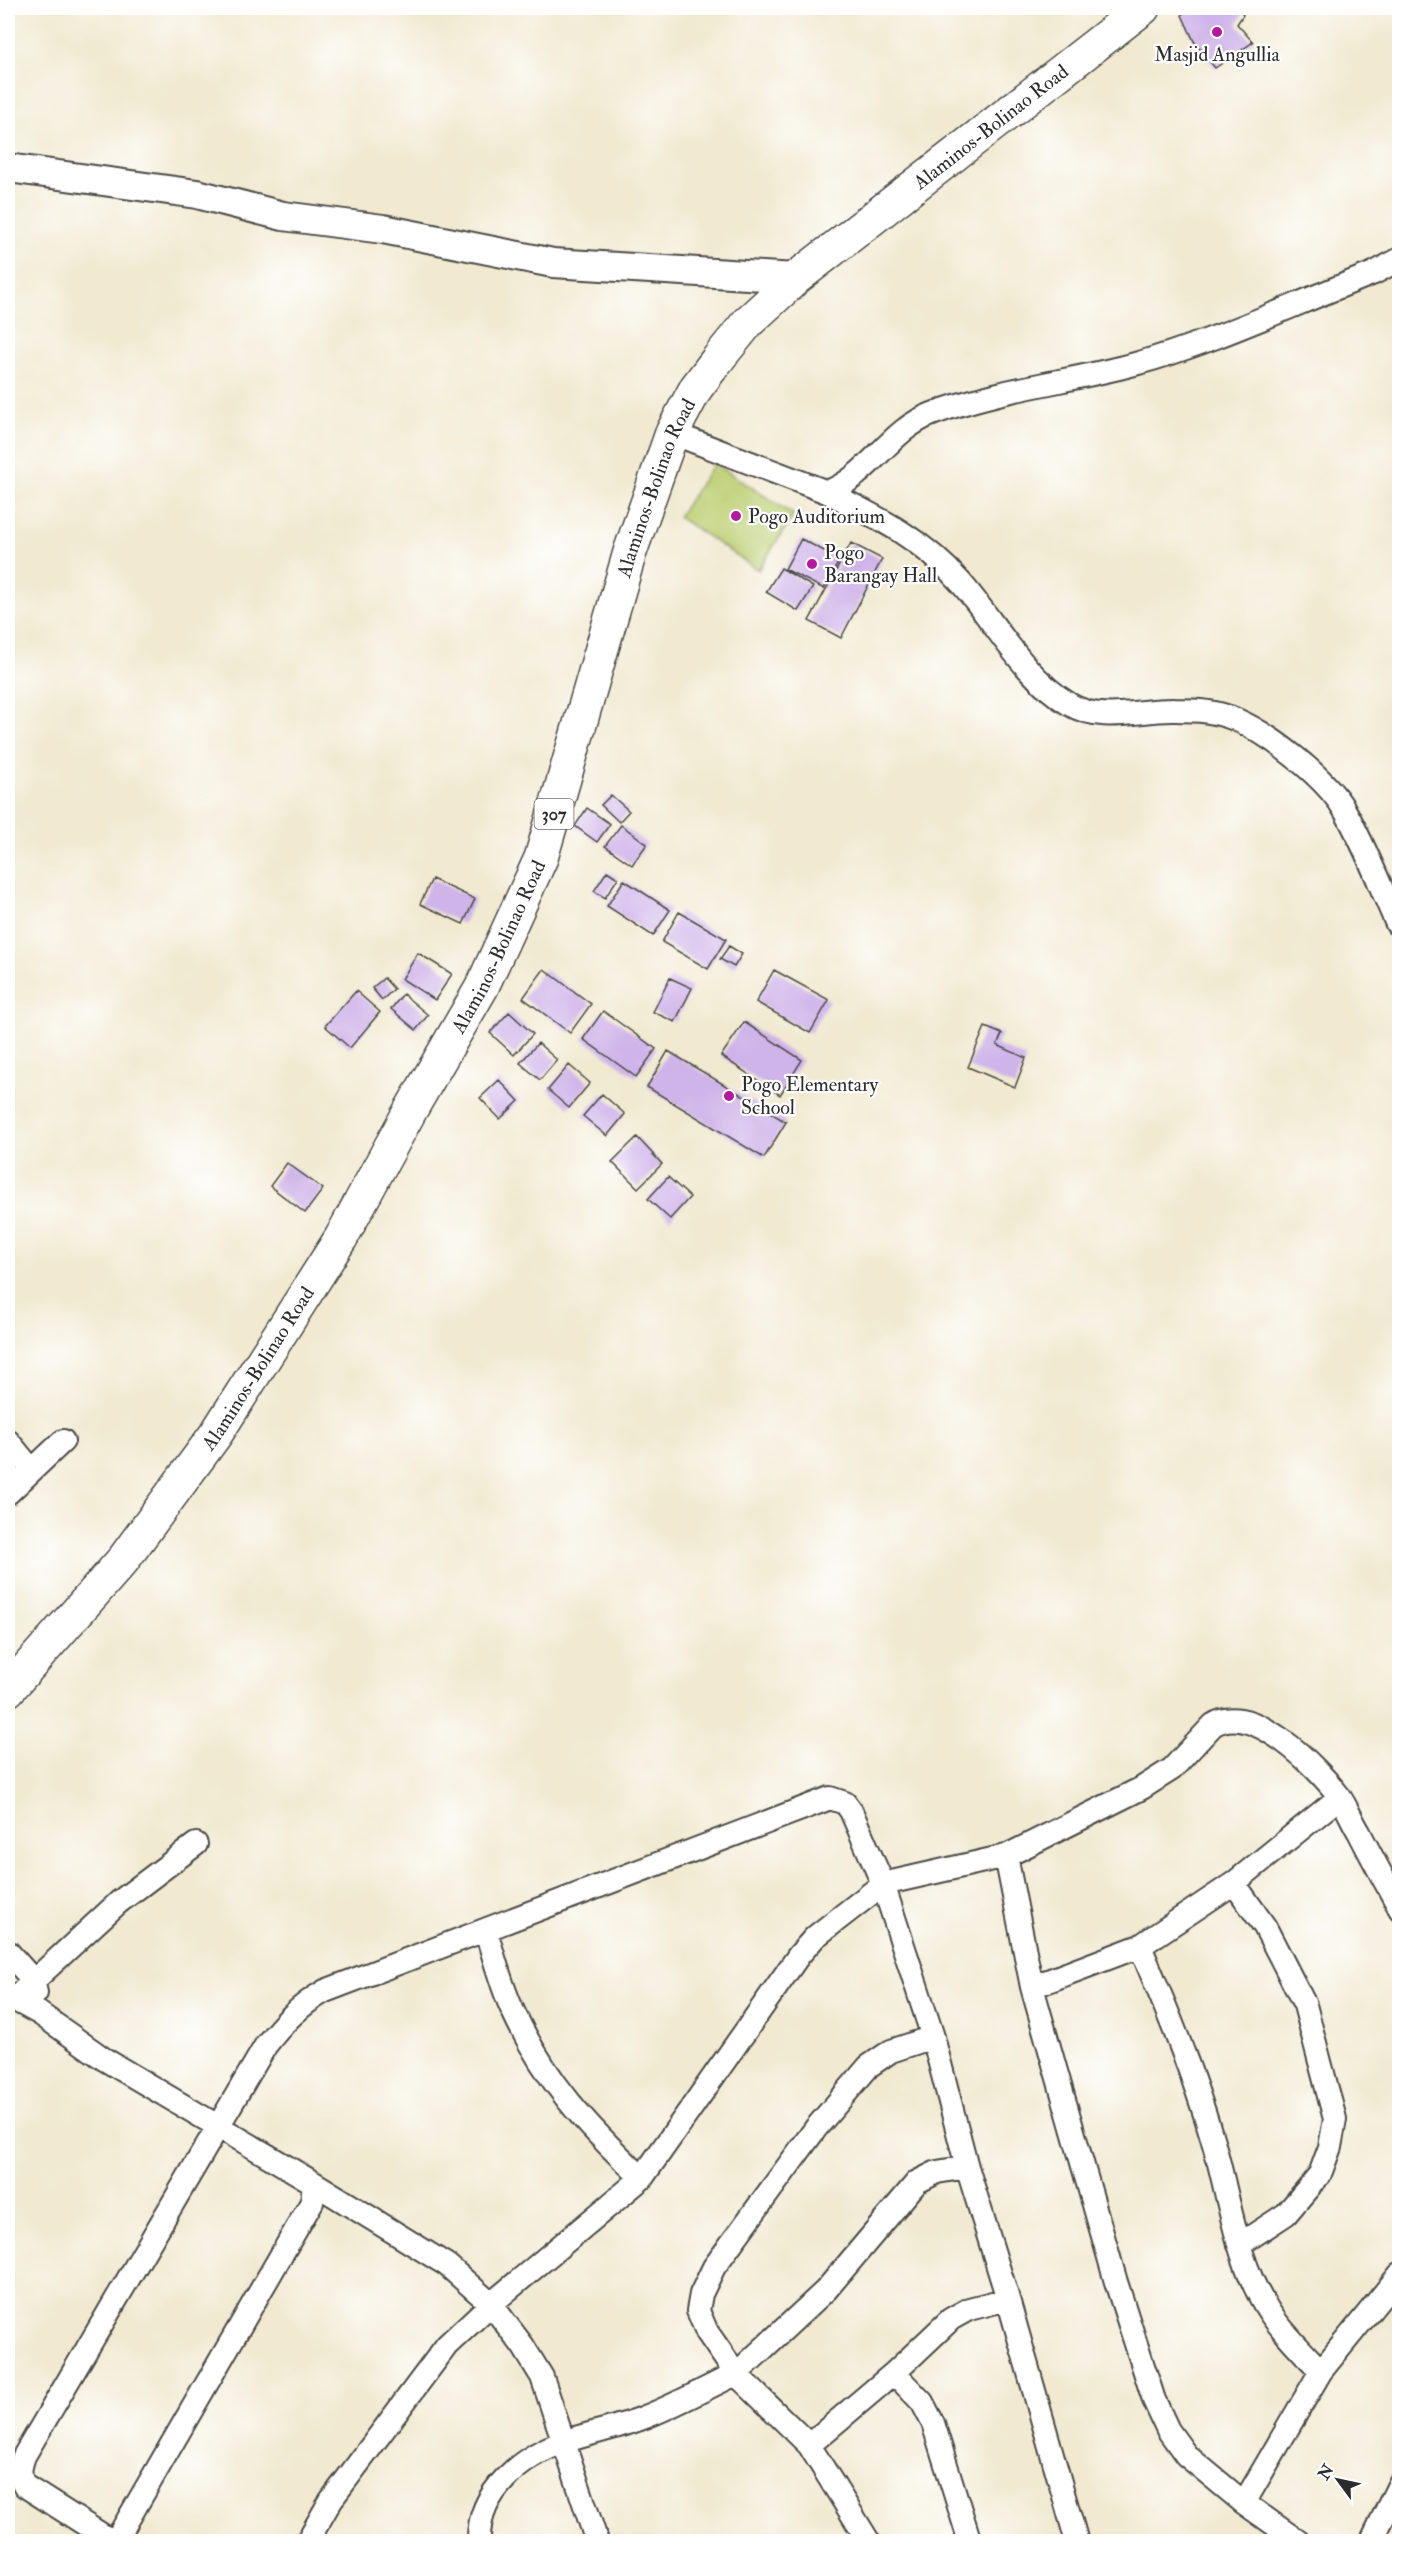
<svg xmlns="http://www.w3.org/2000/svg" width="1407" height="2549" font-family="'IM FELL Double Pica',serif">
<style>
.green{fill:#bbcd70;stroke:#737c4e;stroke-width:1.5}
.building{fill:#cfb4e9}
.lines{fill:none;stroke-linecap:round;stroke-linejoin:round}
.minor-casing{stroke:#494844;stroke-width:26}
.tertiary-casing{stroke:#494844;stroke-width:32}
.primary-casing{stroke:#494844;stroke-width:36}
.minor{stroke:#fff;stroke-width:22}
.tertiary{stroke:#fff;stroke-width:28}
.primary{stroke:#fff;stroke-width:33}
.poi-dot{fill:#b5179e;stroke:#fff;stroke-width:2}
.labels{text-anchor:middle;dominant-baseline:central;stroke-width:4.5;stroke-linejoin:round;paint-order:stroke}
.shield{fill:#fff;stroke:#6b6b6b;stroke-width:1.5}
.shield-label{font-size:18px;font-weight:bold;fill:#2b2b2b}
.poi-label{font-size:20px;fill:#2b2b2b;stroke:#fff;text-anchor:start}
.street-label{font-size:20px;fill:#2b2b2b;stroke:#fff}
</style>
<rect width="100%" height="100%" fill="#fff"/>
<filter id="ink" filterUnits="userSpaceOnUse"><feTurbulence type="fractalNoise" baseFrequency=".0167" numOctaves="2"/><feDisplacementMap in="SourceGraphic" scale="12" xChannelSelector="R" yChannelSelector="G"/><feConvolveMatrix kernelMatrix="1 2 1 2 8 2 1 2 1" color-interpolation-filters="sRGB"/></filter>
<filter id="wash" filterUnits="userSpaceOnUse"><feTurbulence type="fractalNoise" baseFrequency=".008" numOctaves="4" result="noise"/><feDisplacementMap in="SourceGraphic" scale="24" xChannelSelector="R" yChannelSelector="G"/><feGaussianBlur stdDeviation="1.35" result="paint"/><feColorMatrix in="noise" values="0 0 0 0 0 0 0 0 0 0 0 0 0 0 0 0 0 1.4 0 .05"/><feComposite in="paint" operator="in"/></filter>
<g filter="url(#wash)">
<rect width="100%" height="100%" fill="#f1e9d0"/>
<path class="green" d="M714,463L794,515L758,570L678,517Z"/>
<g id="blocks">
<path class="building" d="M1186,8H1240L1243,15L1237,24L1253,42L1215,68L1194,41L1182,15Z
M801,539L840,559L824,589L785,569Z
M851,543L882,559L841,638L809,621Z
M781,568L813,587L798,611L766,592Z
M611,795L629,811L619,822L601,805Z
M587,808L610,824L597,842L575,826Z
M621,825L647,844L632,865L605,846Z
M607,871L618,878L605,898L594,891Z
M432,879L475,899L463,924L420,904Z
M624,880L670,910L653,936L607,906Z
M679,912L726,939L708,969L662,942Z
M729,946L742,954L734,967L720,959Z
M418,953L452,974L435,1000L402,979Z
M544,969L591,1004L570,1033L523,998Z
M774,970L829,1000L810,1033L756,1002Z
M384,978L394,989L382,1000L372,988Z
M670,978L692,988L675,1022L653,1012Z
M356,991L380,1012L350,1048L325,1026Z
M403,994L428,1015L416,1030L391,1009Z
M603,1011L656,1049L636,1077L583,1039Z
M509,1012L533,1034L514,1055L490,1033Z
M744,1022L802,1060L780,1095L721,1056Z
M985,1027L1002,1034L997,1045L1026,1058L1015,1087L968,1067Z
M538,1043L557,1060L540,1080L520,1063Z
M668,1051L786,1122L764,1158L647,1087Z
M569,1065L590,1083L569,1108L548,1090Z
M499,1080L519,1101L500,1119L480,1098Z
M602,1094L625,1114L607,1136L583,1116Z
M637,1137L662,1164L638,1188L612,1162Z
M287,1163L323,1189L305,1213L270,1186Z
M668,1177L690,1197L670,1219L648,1199Z"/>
</g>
</g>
<g filter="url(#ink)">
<use href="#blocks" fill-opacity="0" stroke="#494844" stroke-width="1.5"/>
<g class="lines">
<g class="minor-casing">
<path id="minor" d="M672,433L827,492C870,476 889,430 932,414C997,389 1068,382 1135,364C1215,342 1296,303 1374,273L1400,259
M827,492C877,517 923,539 961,583C996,623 1022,675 1069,704C1102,724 1139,709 1175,710C1197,710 1217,711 1237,720C1271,735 1325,777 1344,809C1365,845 1380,886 1397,924
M8,1441L31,1469
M8,1493L63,1441
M1006,1856L1032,1987L1116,2282L1154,2400L1168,2430L1186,2455L1244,2503L1299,2542
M1234,1883L1265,1927L1305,2005L1335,2119L1330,2147L1320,2174L1286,2214L1239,2245
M486,1931C494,1957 501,1985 512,2009C545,2081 586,2125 642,2178
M1140,1946C1167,2010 1194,2075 1213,2141C1230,2199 1236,2263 1270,2313C1284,2334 1304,2353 1321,2371
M8,1952L33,1980L36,1993
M1032,1987L1140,1946L1234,1883L1340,1797
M8,1996L39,2013L104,2059L314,2183L447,2265L491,2304L523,2346L542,2377L597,2542
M13,2000L119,1902L196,1844
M933,2037L891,2051L869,2066L816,2128L714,2267L701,2294L698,2311L707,2332L736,2374L826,2290L917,2182L937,2172L967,2167
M894,2373L922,2402L933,2423L970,2542
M809,2445L894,2373L951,2319L969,2309L1008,2299
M1244,2503L1321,2371L1400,2274
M113,2542L25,2486C18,2475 20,2468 24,2456L266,2045C284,2022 300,2005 325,1991L830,1798L845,1803L851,1811L883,1884L933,2037L967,2167L1008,2299L1077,2542
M115,2542L312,2202L314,2183
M307,2542L331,2500L447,2345L491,2304L642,2178L799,1955L815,1937L883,1884L1006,1856L1142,1788L1172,1769L1213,1725C1252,1700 1317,1767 1339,1796C1347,1807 1352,1821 1359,1832C1372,1858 1386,1883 1400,1909
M479,2542C477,2492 522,2456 566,2441C590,2433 616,2428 640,2419C673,2407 704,2389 736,2374L809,2445L869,2542
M1371,2542L1400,2483"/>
</g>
<g class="tertiary-casing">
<path id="tertiary" d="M8,168L197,194L283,216L383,229L553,263L796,278"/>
</g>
<g class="primary-casing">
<g id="primary">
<path id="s1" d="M8,1690L123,1560L216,1434L341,1238L410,1111L482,987L541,858L630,552L672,433L696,388L718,359L748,322L796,278L1143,8"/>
</g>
</g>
<use href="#minor" class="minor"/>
<use href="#tertiary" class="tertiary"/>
<use href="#primary" class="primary"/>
</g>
</g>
<g class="poi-dot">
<circle cx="1217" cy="32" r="6"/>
<circle cx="736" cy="516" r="6"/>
<circle cx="812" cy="564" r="6"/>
<circle cx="729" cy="1096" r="6"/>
</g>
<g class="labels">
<rect class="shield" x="534.5" y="799" width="39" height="30" rx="4.5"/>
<g class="shield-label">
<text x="554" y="814">307</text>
</g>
<g class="poi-label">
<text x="1217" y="54" text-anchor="middle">Masjid Angullia</text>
<text x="748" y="516">Pogo Auditorium</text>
<text x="824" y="552">Pogo<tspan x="824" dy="23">Barangay Hall</tspan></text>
<text x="741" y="1084">Pogo Elementary<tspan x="741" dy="23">School</tspan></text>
</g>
<g class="street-label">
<text stroke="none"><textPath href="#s1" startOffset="1884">Alaminos-Bolinao Road</textPath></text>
<text stroke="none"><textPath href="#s1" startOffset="1380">Alaminos-Bolinao Road</textPath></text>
<text stroke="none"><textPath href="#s1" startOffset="894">Alaminos-Bolinao Road</textPath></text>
<text stroke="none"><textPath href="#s1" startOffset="408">Alaminos-Bolinao Road</textPath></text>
</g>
</g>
<rect width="1407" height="2549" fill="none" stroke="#fff" stroke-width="30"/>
<g transform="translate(1338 2480) rotate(303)" stroke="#ffffff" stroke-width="4.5" paint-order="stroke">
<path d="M0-4.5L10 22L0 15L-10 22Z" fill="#2b2b2b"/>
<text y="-9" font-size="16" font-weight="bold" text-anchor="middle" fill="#2b2b2b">N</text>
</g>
</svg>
